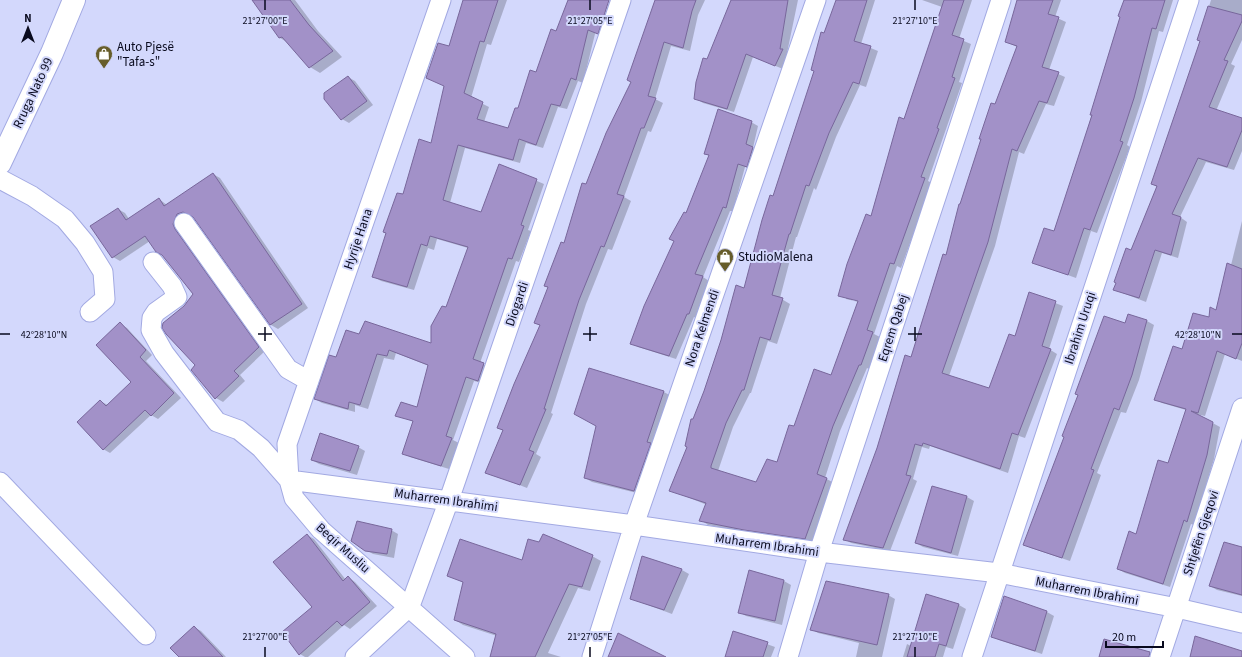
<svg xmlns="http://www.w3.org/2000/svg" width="1242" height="657" font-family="'Source Sans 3',sans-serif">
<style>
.shadow{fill:#0003;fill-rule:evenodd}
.building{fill:#a291c8;stroke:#78679b}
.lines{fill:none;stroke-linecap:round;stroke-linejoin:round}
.minor-casing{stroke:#a2a9e2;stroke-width:21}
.tertiary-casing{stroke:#a2a9e2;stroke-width:24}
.minor{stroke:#fff;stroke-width:19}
.tertiary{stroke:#fff;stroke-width:22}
.ticks{fill:none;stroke:#090a1e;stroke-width:1.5}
.labels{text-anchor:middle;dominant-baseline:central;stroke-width:4;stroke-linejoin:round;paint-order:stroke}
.poi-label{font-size:13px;fill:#090a1e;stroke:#d3d8fc;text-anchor:start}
.street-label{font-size:13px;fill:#090a1e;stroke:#d3d8fc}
.ticks-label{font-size:10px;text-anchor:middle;fill:#090a1e;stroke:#d3d8fc;stroke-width:4;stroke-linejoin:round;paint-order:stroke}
</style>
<rect width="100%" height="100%" fill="#d3d8fc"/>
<path class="shadow" d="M253,0H295L318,31L342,57L320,73L310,67L287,42L280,38Z
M466,0H507L491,45L487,44L471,98L489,107L484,122L509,129L556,32L569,0H608L595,34L583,83L578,81L567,109L558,107L543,148L526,143L520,163L465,148L450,203L482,213L500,165L544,184L528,230L531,231L519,262L516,261L480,363L491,368L485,384L474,381L453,440L459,443L449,469L410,457L403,453L414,422L397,415L417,409L429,366L396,353L394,360L384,358L368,409L355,405V412L322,403L315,399L337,358L359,336L432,344L446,309L468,248L437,239L434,250L428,248L414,290L381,281L374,277L403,195L432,144L445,86L450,48Z
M610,0H614L605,37L598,35Z
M656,0H705L698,15L690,51L671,46L655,99L663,103L651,132L648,131L624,197L631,201L612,250L608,249L586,304L551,413L553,414L536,454L541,457L527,488L486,472L504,431L498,428L541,326L535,323L549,288L545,286L565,245L587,186L632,82Z
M752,0H798L787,53L789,54L783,69L753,57L734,112L703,103L695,98L708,60Z
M837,0H875L861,44L878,51L866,87L860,85L836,137L816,190L814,188L797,237H796L780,298L790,304L777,344L768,341L751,393H750L733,427L718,471L757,484L778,463L795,427L832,376L859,303L840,295L872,217L942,7L922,0H972L959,39L971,44L959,82L962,83L928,181L932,183L901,268L897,266L874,334L880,337L869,369L867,368L840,431L825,478L834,483L812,542L752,534L708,525L701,520L707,505L670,490L688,447L694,420L745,289L815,71L824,34ZM846,297L864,301L863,303L846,299Z
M1021,0H1061L1055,17L1066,22L1049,70L1065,77L1054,106L1046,104L1024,154L1019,152L995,246L949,376L990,389L1015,337L1029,293L1063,306L1049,349L1057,354L1025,438L1019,436L1008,473L930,446L929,449L922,447L913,479L917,481L890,551L851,543L844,539L911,358L1017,47L1007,42Z
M1125,0H1173L1163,32L1159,31L1141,102L1127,145L1130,147L1097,233L1091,231L1076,278L1034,263L1055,232L1071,186Z
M1211,0H1242V40L1231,64L1235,66L1216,111L1242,119V151L1234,170L1206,162L1180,217L1187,222L1178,258L1162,253L1146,302L1115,290L1157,187L1152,184L1201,41L1199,39Z
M348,77L355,81L373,105L349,123L342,119Z
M751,122L758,126L753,148L760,152L754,170L745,167L733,211H730L703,277L709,281L696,318L694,317L676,359L638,347L631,343L687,215L710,156L705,154Z
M213,174L220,178L308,308L278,329L271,325L194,217L191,215L184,218L265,351L240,375L245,381L223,402L216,398L197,365L184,306L194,294L150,241L120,261L113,257L118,209L125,213L129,219L159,199L167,205Z
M1242,221V361L1225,354L1205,416L1196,414L1220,427L1214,459L1194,525L1191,524L1170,587L1125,573L1118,569L1137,535L1169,465L1186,410L1162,403L1155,399L1183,350L1216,311L1231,265Z
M1147,321L1154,325L1139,380L1126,413L1121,412L1097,473L1101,475L1070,561L1031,548L1024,544L1126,324Z
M120,324L127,328L152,355L146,361L181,398L158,419L151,415L110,453L103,449L100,401L108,405L132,382Z
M589,369L664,392L671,396L641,494L592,482L585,478L597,426Z
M358,447L365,451L357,475L319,464L312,460Z
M932,487L967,497L974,501L958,556L923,547L916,543Z
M391,530L398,534L394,558L373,554L366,550Z
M307,535L314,539L346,580L348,577L355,582L377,606L350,629L344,625L308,657H305L300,654L313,607Z
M1242,548V596L1217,590L1210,586Z
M592,556L601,561L590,591L578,588L548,653L561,657H491L497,636L463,625L455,620L464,583L448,575L523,561Z
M643,557L682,570L689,574L672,614L632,599Z
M784,581L791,585L782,625L746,616L739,612Z
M888,595L895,599L882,657H856L859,643L818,633L811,629Z
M959,605L966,609L953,649L946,647L943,657H903L907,644L911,646Z
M1047,612L1054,616L1042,654L999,640L992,636Z
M194,627L201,631L226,657H180Z
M734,632L775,647L771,657H726Z"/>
<path class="building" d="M252,0H290L309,25L333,51L309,68L282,37L279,38Z
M463,0H498L484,42L480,41L464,93L483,102L477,119L508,128L515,108H518L530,70L536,72L551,29L556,31L568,0H609L598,34L588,30L576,80L571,78L560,106L551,104L536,145L519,139L513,160L458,145L443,200L481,212L499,164L537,179L521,225L524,226L512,259L508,258L473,359L484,363L478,381L466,377L446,436L452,438L441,466L402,454L413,421L395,416L401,402L417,407L428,365L389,350L387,356L377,354L360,405L349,402L348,409L314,399L329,355L336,357L346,330L359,334L365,321L431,343V326L442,306L446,307L468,247L430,236L427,246L421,244L407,287L372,277L386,233L383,232L397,193L403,194L419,139L431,143L444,86L426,78L438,43L449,46Z
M655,0H696L692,11L683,48L664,42L648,96L656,98L644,128H641L617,194L624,196L604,247L601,246L579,300L544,409H546L529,450L534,452L520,485L485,473L503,430L497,428L514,384L540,325L534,323L548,287L544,286L561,242L564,243L582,183L586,184L606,133L631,82L627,80Z
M731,0H788L780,49H783L775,66L746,54L727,109L694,99L696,82L703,58L707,59Z
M836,0H867L854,41L871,46L859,84L853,82L829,133L809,186L806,185L790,234H789L772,295L783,298L770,340L760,337L744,390H742L726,423L711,466V468L756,482L767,459L777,462L789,425L794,426L814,369L831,375L858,301L838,296L847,264L866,214L871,216L899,117L904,119L944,0H964L952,35L964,39L952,77L955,78L937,128L939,129L921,177L925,178L894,264L890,263L867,330L873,332L861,365H859L833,426L817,474L827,478L805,539L744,530L699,521L706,503L669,491L687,447L685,446L691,419H693L704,391L721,340L736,285L744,288L762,220L770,195L773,196L814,71L811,70L821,32L824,33Z
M1017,0H1053L1048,14L1059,17L1042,67L1059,72L1047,103L1039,101L1017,151L1012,149L988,242L942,373L989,388L1009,334L1015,336L1029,292L1056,301L1042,346L1051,349L1018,435L1012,433L1000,469L923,443L922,446L915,444L906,475L911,476L883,548L843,540L877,448L905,355L911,357L943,254L946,255L959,204H960L981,139H979L991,103L995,104L1017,46L1005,42Z
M1124,0H1165L1156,29L1152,28L1134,98L1120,141L1123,142L1090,230L1084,228L1068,275L1032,263L1044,228L1054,231L1092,115H1090L1120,17L1118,16Z
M1208,6L1242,15V21L1224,60L1228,61L1209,107L1242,118V130L1227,167L1198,158L1172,214L1181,217L1171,255L1155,250L1139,298L1113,290L1116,283L1114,282L1126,248L1131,250L1157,186L1151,184L1200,41L1197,40Z
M348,76L367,101L341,120L324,99V93Z
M718,109L752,121L746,144L753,147L747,167L738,164L726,208L723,207L695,274L703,276L689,314H687L669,356L630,344L644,306L674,241L669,239L684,212L686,213L709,155L704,154Z
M213,173L302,304L270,325L193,217L183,212L177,214L173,224L175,229L259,347L234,371L239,376L215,399L191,370L195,365L166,334L162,328L163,323L184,306L193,294L162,255L156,252L145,236L112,258L90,226L118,208L126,220L159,198L164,206Z
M1227,263L1242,269V343L1236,359L1217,351L1198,413L1191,411L1213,422L1207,455L1187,522L1184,520L1163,584L1117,569L1129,531L1136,534L1158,460L1168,463L1186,409L1154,400L1173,346L1182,349L1193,313L1209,317L1210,307L1216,310Z
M1128,314L1147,320L1132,375L1119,410L1114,408L1091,469L1094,470L1062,558L1023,545L1064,437L1062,436L1078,395L1075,394L1104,316L1125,323Z
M120,322L146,350L140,357L174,393L151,416L145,410L103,450L77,422L100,400L106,406L131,382L96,345Z
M589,368L664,391L647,442L651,443L634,491L584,478L596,426L574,414Z
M320,433L359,446L350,471L311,460Z
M932,486L967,496L951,553L915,543Z
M357,521L392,529L387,554L365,551L351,541Z
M307,534L343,581L348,576L370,602L342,626L337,621L299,655L282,632L312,607L273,562Z
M543,534L593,555L582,587L569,584L535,657H490L496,634L454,620L463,582L447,576L460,539L522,560L528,539L539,542Z
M1224,542L1242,547V595L1209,586Z
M642,556L682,569L664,610L630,599Z
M749,570L784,580L775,621L738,613Z
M826,581L889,594L877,645L810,630Z
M926,594L959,604L946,646L939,644L935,657H907Z
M1004,596L1047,611L1035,651L991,637Z
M194,626L223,657H179L170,648Z
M733,631L768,642L763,657H725Z
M618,633L666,657H608Z
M1195,636L1242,651V657H1190Z
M1104,639L1150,652L1149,657H1099Z"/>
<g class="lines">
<g class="minor-casing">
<path id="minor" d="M441,0L287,444L289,480L294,498L321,530L465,657
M0,179L32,196L65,219L85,243L103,272L105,299L90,312
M184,223L288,369L309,381
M153,262L172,286L177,297L156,312L152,318L151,330L164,353L217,422L239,430L261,448L289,480
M289,480L634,525L819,552L999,573L1177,608L1242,623
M0,482L146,635
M355,657L410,606L449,500L621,0
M592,657L634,525L816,0
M788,657L819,552L1001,0
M972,657L1189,0
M1160,657L1242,408"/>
</g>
<g class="tertiary-casing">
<path id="tertiary" d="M0,163L52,53L74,0"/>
</g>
<use href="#minor" class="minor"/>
<use href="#tertiary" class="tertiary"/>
</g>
<path class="ticks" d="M265,0V10M590,0V10M915,0V10M265,327V341M590,327V341M915,327V341M0,334H10M258,334H272M583,334H597M908,334H922M1232,334H1242M265,647V657M590,647V657M915,647V657"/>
<defs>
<g id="shop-pin" transform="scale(0.9)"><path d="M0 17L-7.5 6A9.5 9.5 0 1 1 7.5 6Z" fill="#675d2a" stroke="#d3d8fc"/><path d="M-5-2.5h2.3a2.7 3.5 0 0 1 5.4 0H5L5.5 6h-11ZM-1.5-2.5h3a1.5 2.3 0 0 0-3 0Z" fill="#fff"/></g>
</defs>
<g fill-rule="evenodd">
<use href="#shop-pin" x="104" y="54"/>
<use href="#shop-pin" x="725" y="257"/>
</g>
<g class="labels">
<g class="poi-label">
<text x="117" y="47">Auto Pjesë<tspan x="117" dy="15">"Tafa-s"</tspan></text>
<text x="738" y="257">StudioMalena</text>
</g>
<g class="street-label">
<text transform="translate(33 93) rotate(-65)">Rruga Nato 99</text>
<text transform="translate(358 239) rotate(-71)">Hyrije Hana</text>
<text transform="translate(517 304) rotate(-71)">Diogardi</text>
<text transform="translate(702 328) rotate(-71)">Nora Kelmendi</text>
<text transform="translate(893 328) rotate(-72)">Eqrem Qabej</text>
<text transform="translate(1080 328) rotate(-72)">Ibrahim Uruqi</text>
<text transform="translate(446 500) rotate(8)">Muharrem Ibrahimi</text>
<text transform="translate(1201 533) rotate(-72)">Shtjefën Gjeqovi</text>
<text transform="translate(767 545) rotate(8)">Muharrem Ibrahimi</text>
<text transform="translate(343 548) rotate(42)">Beqir Musliu</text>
<text transform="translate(1087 591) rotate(11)">Muharrem Ibrahimi</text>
</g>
</g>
<g class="ticks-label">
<text x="265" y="24">21°27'00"E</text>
<text x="590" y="24">21°27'05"E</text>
<text x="915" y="24">21°27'10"E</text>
<text x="44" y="338">42°28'10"N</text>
<text x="1198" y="338">42°28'10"N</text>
<text x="265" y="640">21°27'00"E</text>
<text x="590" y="640">21°27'05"E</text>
<text x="915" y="640">21°27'10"E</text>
</g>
<g transform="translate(28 28)" stroke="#d3d8fc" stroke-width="3" paint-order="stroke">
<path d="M0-3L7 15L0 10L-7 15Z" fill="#090a1e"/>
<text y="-6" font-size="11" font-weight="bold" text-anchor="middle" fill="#090a1e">N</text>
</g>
<path d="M1106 641v6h57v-6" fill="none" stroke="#090a1e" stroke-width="2"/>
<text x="1112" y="641" font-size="12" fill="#090a1e" stroke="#d3d8fc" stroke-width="3" paint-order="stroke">20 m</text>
</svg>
